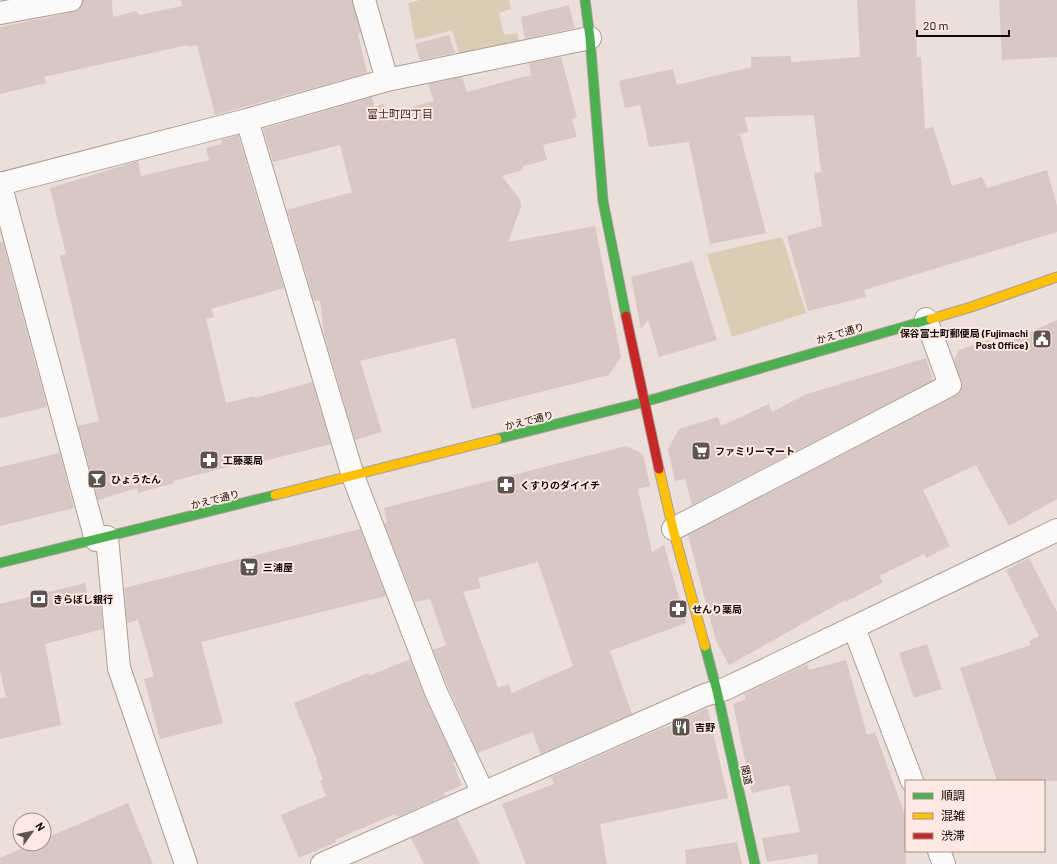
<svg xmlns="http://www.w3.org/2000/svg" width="1057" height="864" font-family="Barlow,'Noto Sans JP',sans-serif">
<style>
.garden{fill:#dbccb6}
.building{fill:#d8c7c5;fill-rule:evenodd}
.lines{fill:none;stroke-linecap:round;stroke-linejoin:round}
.street-casing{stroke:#a89e9a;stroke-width:24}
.fast-casing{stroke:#a89e9a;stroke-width:11}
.slow-casing{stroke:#a89e9a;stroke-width:11}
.jam-casing{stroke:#a89e9a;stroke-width:11}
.street{stroke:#fcfaf9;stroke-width:22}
.fast{stroke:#4caf50;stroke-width:9}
.slow{stroke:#ffc107;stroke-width:9}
.jam{stroke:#c62828;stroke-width:9}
.labels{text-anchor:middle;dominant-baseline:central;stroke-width:4;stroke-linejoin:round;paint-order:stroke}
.street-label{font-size:10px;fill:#110907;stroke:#fde9e1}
.poi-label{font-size:10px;font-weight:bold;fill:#110907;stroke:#fde9e1;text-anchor:start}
.neighbourhood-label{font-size:11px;fill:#3f2c25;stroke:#fde9e1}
</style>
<rect width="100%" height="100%" fill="#ecded9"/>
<path class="garden" d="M420,0H509L511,9L499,13L504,35L517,33L519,42L461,60L452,30L415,40L408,3Z
M782,237L806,313L732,337L707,254Z"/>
<path class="building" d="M83,0H112L113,17L137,11L139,15L182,6L181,0H352L361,33L358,34L367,73L215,115L197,45L189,47L188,45L44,77L46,83L0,94V27L73,12L79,9Z
M857,0H915L917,57H921L925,129L933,127L952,186L982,177L987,188L1047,170L1057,206V232L864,290L866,297L808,311L787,236L822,226L814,173L821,172L814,115L745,117L748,132L740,134L766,233L710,244L689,142L649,147L640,105L625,108L619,81L673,69L677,85L751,67V57L791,56V62L860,57Z
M999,0H1057V57L1002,60Z
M569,5L575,28L525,39L521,17Z
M449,35L455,53L420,60L415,44Z
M561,57L577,117L572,119L577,137L543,145L547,160L523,166V170L502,176L520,200L521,207L508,242L595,226L621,357L609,375L472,409L455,338L360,361L382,432L355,440L324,334L320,300L314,301L287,210L352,192L340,145L273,162L263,129L372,97L374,107L384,104L387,114L434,101L428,84L462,77L467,92L531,75L529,63Z
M238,135L284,288L211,309L214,317L206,319L226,403L255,396V398L312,382L331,444L240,467L239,464L173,481L174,483L138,493L137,488L98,500L78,426L99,421L60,256L66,254L50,188L138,161L141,176L209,160L206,148L222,144L221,140Z
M0,242H3L47,407L0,418Z
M692,261L717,340L659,357L648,320L641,329L631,277Z
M1057,320V499L1009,526L976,465L923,490L950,546L926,558L924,554L879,576L883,582L846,602L845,600L729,665L716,641L688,535L956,396L960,392L962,386L954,361L959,350L989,340L993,349Z
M926,358L933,380L692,505L685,479L675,481L668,449L679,429L718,417L721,426L769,404L772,412L804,395Z
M626,446L643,454L650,486L638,489L652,552L664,545L686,623L610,651L632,714L541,754L532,732L478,753L448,687L433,650L446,645L430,599L415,602L384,523L387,522L384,508ZM538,562L573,666L512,693L508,684L498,688L463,592L481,588L478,578Z
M60,453L74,508L0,526V467Z
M360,529L386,596L201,642L223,723L160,739L144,679L154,676L138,620L127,623L124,588Z
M1029,558L1057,612V781H997L960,668L1031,645L1029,641L1039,636L1006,570Z
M85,583L88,597L100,594L103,629L45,644L61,725L0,739V698L6,697L0,671V604Z
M927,644L942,689L914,698L899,653Z
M410,659L425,697L455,762L453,763L462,785L444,793L445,796L400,816H396L395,814L335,840L336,842L299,858L281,815L326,796L320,781L323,779L316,761L317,760L294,703L368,673L369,676Z
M846,660L867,735L875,732L906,818V864H818L817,854L767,862L762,838L800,832L789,785L752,793L733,704L746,699L744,694L807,664L809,670Z
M706,709L708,710L728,798L600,824L607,864H526L502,804L554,784L551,777L660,729L688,720L687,717Z
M128,803L153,864H0V858L32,844H44V839Z
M457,818L480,864H424L411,838Z
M737,842L742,864H686L685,850Z"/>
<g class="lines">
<g class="street-casing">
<path id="street" d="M364,0L387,80
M0,13L71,0
M247,120L353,476L436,692L483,793
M0,183L96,540
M0,184L247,120L387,80L590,38
M673,529L950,385L926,319
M107,537L119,668L186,864
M854,628L912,781
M939,851L944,864
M322,864L705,695L725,689L1057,530"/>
</g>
<g class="fast-casing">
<path id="fast" d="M585,0L590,38L603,201L626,316
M497,439L644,402L931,319
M0,563L275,495
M705,646L717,691L755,864"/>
</g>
<g class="slow-casing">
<path id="slow" d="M931,319L971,307L1057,277
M659,469L673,529L705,646
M275,495L497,439"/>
</g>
<g class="jam-casing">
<path id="jam" d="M626,316L659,469"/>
</g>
<use href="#street" class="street"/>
<use href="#fast" class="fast"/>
<use href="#slow" class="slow"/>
<use href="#jam" class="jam"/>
</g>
<defs>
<g id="civic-square" transform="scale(1)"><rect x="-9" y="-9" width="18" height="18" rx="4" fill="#5e5450" stroke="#fde9e1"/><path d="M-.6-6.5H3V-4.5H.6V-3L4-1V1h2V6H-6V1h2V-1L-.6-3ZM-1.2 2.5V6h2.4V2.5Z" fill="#fff"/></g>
<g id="supermarket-square" transform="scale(1)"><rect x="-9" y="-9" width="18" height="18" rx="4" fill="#5e5450" stroke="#fde9e1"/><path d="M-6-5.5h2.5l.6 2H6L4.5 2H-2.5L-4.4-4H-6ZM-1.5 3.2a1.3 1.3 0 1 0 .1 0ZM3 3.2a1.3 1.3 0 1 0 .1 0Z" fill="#fff"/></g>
<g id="pharmacy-square" transform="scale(1)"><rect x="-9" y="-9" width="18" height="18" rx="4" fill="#5e5450" stroke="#fde9e1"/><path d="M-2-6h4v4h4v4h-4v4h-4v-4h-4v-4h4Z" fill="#fff"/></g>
<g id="bar-square" transform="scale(1)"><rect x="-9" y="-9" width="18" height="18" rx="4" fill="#5e5450" stroke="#fde9e1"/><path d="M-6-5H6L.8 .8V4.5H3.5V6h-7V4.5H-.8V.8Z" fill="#fff"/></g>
<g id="bank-square" transform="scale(1)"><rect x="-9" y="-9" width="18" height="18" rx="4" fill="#5e5450" stroke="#fde9e1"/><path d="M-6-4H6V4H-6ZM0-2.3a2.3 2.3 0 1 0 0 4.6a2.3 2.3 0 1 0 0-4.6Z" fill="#fff"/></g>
<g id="restaurant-square" transform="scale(1)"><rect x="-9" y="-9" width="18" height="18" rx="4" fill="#5e5450" stroke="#fde9e1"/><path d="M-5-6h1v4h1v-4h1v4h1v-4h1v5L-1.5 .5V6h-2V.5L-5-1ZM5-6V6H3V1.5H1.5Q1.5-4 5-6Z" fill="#fff"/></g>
</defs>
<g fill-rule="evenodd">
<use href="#civic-square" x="1042" y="339"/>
<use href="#supermarket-square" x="701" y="451"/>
<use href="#pharmacy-square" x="209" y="460"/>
<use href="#bar-square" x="97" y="479"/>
<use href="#pharmacy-square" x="506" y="485"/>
<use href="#supermarket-square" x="249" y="567"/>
<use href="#bank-square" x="39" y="599"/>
<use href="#pharmacy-square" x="678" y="609"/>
<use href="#restaurant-square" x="681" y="727"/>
</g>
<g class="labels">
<g class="street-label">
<text transform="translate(840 333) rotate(-17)">かえで通り</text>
<text transform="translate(529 420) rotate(-14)">かえで通り</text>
<text transform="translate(215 499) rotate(-14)">かえで通り</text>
<text transform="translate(747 775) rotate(78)">関道</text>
</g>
<g class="poi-label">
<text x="1028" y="333" text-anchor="end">保谷富士町郵便局 (Fujimachi<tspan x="1028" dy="12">Post Office)</tspan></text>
<text x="715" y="451">ファミリーマート</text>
<text x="223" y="460">工藤薬局</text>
<text x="111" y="479">ひょうたん</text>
<text x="520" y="485">くすりのダイイチ</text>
<text x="263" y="567">三浦屋</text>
<text x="53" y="599">きらぼし銀行</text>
<text x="692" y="609">せんり薬局</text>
<text x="695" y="727">吉野</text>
</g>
<g class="neighbourhood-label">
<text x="400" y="113">富士町四丁目</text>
</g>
</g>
<rect x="905" y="780" width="140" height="72" fill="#fde9e1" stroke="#9f8f8a"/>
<rect x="913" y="793" width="20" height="6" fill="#4caf50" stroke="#9f8f8a"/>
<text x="941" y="800" font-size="12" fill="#110907">順調</text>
<rect x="913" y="813" width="20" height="6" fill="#ffc107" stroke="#9f8f8a"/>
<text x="941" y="820" font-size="12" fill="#110907">混雑</text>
<rect x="913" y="833" width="20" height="6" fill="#c62828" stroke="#9f8f8a"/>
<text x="941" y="840" font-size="12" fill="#110907">渋滞</text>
<g transform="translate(32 832) rotate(57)"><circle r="19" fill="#fde9e1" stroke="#9f8f8a"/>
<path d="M0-3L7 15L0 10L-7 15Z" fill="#5e5450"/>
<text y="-6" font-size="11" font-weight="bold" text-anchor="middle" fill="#110907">N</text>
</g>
<path d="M917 30v6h92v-6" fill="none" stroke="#110907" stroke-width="2"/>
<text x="923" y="30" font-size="12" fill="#110907" stroke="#fde9e1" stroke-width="3" paint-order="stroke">20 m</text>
</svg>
